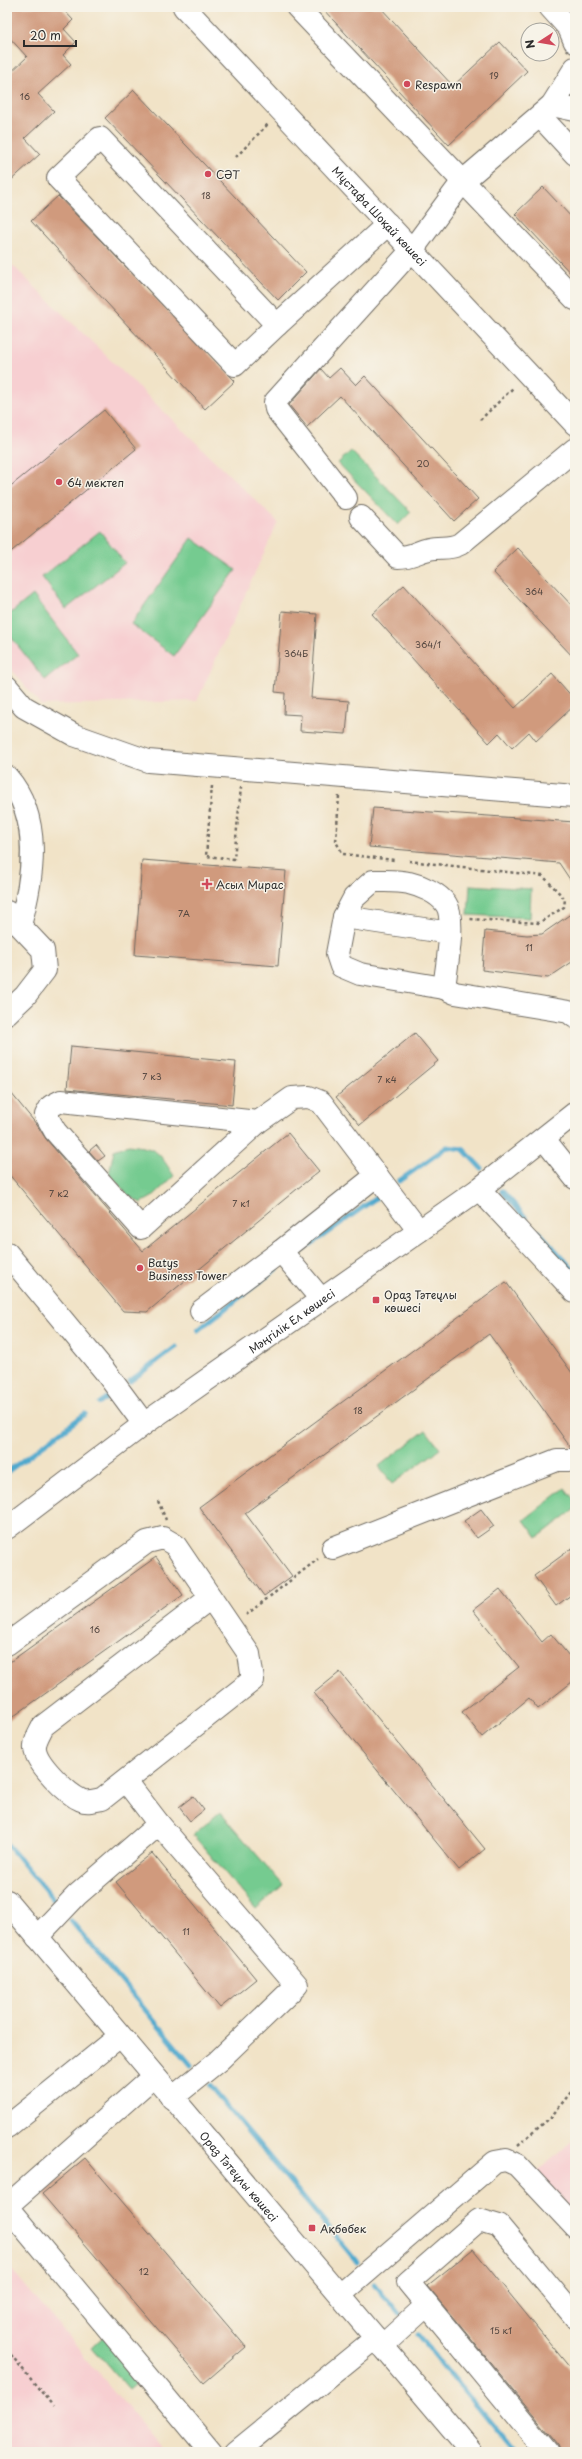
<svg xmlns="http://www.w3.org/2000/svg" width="582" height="2459" font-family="'Playpen Sans',sans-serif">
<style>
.built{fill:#f7cfd1}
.green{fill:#74cb90;stroke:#507b5e}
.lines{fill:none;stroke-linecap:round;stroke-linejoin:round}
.stream{stroke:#50a9cd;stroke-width:5}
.building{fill:#d09a7d}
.minor-casing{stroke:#706b62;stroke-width:24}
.path{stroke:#706b62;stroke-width:2.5;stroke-dasharray:3 3;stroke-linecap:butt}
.minor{stroke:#fff;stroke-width:22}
.poi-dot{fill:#d1495b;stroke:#f7f3e8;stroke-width:1.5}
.labels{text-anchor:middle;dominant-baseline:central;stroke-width:3;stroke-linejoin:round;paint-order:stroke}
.number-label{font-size:9px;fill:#544740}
.poi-label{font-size:11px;fill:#2b2b2b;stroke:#f7f3e8;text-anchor:start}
.street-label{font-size:11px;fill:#2b2b2b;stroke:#f7f3e8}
</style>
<rect width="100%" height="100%" fill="#f7f3e8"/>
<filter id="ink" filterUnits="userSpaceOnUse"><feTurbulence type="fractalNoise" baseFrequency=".025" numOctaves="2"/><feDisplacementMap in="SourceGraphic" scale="8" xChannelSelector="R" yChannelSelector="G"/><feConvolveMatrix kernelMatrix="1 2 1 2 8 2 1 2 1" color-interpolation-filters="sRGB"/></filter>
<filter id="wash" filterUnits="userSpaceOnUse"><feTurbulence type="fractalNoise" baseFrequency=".012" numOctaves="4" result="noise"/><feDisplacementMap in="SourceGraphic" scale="16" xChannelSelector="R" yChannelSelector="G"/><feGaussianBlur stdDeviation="0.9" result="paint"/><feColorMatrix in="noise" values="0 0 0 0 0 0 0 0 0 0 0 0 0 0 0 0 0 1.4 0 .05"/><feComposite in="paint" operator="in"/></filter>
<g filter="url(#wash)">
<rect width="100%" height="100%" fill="#f1e3c7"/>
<path class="built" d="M7,260L278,522L197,701L41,705L7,664Z
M575,2138V2225L531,2178Z
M7,2264L165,2452H7Z"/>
<path class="green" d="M351,451L411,512L398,525L338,463Z
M100,531L125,563L66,609L42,577Z
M192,538L236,570L174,656L131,624Z
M33,595L78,654L45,680L7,632V616Z
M470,885L531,889L530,918L468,915Z
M128,1145C158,1148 158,1151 174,1176L152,1197L141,1203L129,1196L109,1174L114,1150Z
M426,1430L440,1449L392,1484L379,1466Z
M565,1488L575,1501V1509L537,1538L524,1520Z
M220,1812L283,1885L256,1909L193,1835Z
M105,2335L143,2378L129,2390L92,2347Z"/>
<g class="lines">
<path class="stream" d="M399,1181L447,1147L463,1149L481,1168
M502,1191L526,1218
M539,1232L575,1272
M300,1252L376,1198
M198,1330L277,1268
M130,1381L176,1347
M100,1403L107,1398
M7,1472L85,1414
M7,1844L53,1899
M71,1921L191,2065
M210,2086L357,2262
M375,2284L399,2314
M418,2335L515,2452"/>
</g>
<g id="blocks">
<path class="building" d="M7,7H61L73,20L64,29L76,42L63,55L71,64L38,94L54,111L25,138L40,154L7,184V76L27,57L7,35Z
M321,7H380L453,86L500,42L527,71L449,145Z
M134,90L306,272L278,300L105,118Z
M543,187L575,221V278L515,214Z
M58,196L235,381L205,409L31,221Z
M340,368L356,385L365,376L478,499L454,521L340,396L307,427L289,405L321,369L329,378Z
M104,410L136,449L7,555V489Z
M518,548L575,609V659L493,572Z
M404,585L515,708L552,674L575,700V705L536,741L529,732L512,748L499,733L489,743L372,614Z
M282,611L317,614L311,698L349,701L346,734L300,731L301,715L284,714L285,693L275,692Z
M373,808L575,822V887L559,863L369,847Z
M142,860L286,871L278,966L135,955Z
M575,911V960L548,978L482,970L485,931L527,935L542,934Z
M415,1033L438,1061L360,1125L336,1097Z
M71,1046L236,1062L232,1105L67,1089Z
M7,1088L37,1125L46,1139L143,1251L288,1133L319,1171L147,1312L123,1311L7,1172Z
M96,1145L105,1156L98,1161L89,1151Z
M506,1282L575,1377V1448H571L489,1334L245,1513L292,1576L264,1596L199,1507Z
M481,1509L494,1526L477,1538L464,1521Z
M575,1546V1592L556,1606L534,1576Z
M156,1557L183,1595L7,1721V1664Z
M500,1589L542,1642L551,1634L574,1662L575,1674L572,1682L538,1709L529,1698L482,1737L462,1712L519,1667L473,1610Z
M340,1672L485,1849L459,1870L314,1693Z
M193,1796L204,1810L190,1821L179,1807Z
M152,1853L256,1979L220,2008L116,1882Z
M85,2158L246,2347L204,2383L42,2194Z
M473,2249L575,2374V2452H561L558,2444L427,2286Z"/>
</g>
</g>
<g filter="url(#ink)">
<use href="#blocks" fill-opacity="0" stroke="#706b62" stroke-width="1"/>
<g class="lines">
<g class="minor-casing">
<g id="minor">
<path id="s1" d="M184,7L575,424"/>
<path d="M297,7L575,299"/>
<path d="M550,7L569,28L575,42"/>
<path d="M552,105L575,110"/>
<path d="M540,116L575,154"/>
<path d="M100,138L277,325L235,365L58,178Z"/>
<path d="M277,325L388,224"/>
<path d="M346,498L276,409L275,402L412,250L463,181L552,105L575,68"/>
<path d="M361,517L398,557C412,557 416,552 429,549C440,546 449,550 460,544L575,449"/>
<path d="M7,687L24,707L74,735L148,761L575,796"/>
<path d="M7,777C42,817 34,876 20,925"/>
<path d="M7,912L43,950L45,970L25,996L7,1013"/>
<path d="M344,917L337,954L341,966L360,974L444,988"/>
<path d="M450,933L344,917L354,898L373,881C384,881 398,880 409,883C422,886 438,893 446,904C456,918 446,970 444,988L455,993L569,1012L575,1017"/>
<path d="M258,1122L61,1101L51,1106L46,1115L55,1131L141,1228L258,1122L292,1098L309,1097L321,1102L419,1231"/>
<path d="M544,1139L575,1178"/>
<path d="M479,1189L575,1292"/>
<path d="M281,1251L377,1175"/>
<path d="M7,1253L104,1370L144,1424"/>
<path d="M201,1311L281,1251L321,1299"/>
<path id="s2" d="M7,1528L144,1424L479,1189L575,1113"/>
<path d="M333,1548L557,1460H575"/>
<path d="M7,1644L147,1542L163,1538L175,1545L249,1654L253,1680L102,1799C95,1800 88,1803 81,1800C67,1794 37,1764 35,1749C34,1741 40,1733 43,1726L209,1599"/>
<path d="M126,1781L159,1824"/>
<path id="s3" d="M7,1901L472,2452"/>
<path d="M37,1937L77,1895L159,1824L297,1985L218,2061L172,2098"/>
<path d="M7,2127L120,2036"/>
<path d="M7,2206L154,2076"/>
<path d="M7,2207L211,2452"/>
<path d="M340,2295L495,2162L506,2160L517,2165L575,2227"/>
<path d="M382,2346L427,2305"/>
<path d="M236,2452L376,2338"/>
<path d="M548,2452L408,2282L479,2220L499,2226L575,2317"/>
</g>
</g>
<path class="path" d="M236,157L268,124
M480,420L514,387
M212,786L206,856L234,859L241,787
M339,796L336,842L343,854L394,860
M409,861L543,876L565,899L564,907L539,923L469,919
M158,1501L166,1520
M246,1615L318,1559
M518,2145L551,2117L575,2087
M7,2350L53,2406"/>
<use href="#minor" class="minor"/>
</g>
</g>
<g class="poi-dot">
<circle cx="407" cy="84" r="4"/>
<circle cx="208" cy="174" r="4"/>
<circle cx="59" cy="482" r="4"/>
<path d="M205 878h4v4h4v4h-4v4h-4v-4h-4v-4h4z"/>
<circle cx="140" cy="1268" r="4"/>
<rect x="372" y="1296" width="8" height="8" rx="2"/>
<rect x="308" y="2224" width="8" height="8" rx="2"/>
</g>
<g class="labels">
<g class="number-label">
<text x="494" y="75">19</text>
<text x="25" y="96">16</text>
<text x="206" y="195">18</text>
<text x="423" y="463">20</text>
<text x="534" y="591">364</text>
<text x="428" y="644">364/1</text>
<text x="296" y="653">364Б</text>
<text x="184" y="913">7А</text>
<text x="529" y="947">11</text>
<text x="152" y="1076">7 к3</text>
<text x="387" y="1079">7 к4</text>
<text x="59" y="1193">7 к2</text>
<text x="241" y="1203">7 к1</text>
<text x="358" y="1410">18</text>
<text x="95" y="1629">16</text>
<text x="186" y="1931">11</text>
<text x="144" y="2271">12</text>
<text x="501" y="2330">15 к1</text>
</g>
<g class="poi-label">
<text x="415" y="84">Respawn</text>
<text x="216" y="174">СӘТ</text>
<text x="67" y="482">64 мектеп</text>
<text x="216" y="884">Асыл Мирас</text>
<text x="148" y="1262">Batys<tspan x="148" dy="13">Business Tower</tspan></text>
<text x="384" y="1294">Ораз Тәтеұлы<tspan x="384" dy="13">көшесі</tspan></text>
<text x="320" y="2228">Ақбөбек</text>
</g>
<g class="street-label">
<text stroke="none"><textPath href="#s1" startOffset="286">Мұстафа Шоқай көшесі</textPath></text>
<text stroke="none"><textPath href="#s2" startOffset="352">Мәңгілік Ел көшесі</textPath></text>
<text stroke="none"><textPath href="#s3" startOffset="360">Ораз Тәтеұлы көшесі</textPath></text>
</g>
</g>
<rect width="582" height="2459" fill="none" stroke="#f7f3e8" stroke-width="24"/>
<g transform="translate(540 42) rotate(258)"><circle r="19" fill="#f7f3e8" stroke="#a5a39c"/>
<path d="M0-3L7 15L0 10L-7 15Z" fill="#d1495b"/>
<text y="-6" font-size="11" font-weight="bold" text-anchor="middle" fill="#2b2b2b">N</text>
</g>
<path d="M24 40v6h52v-6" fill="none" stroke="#2b2b2b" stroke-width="2"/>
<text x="30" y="40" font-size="12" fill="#2b2b2b" stroke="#f7f3e8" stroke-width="3" paint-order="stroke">20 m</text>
</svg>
